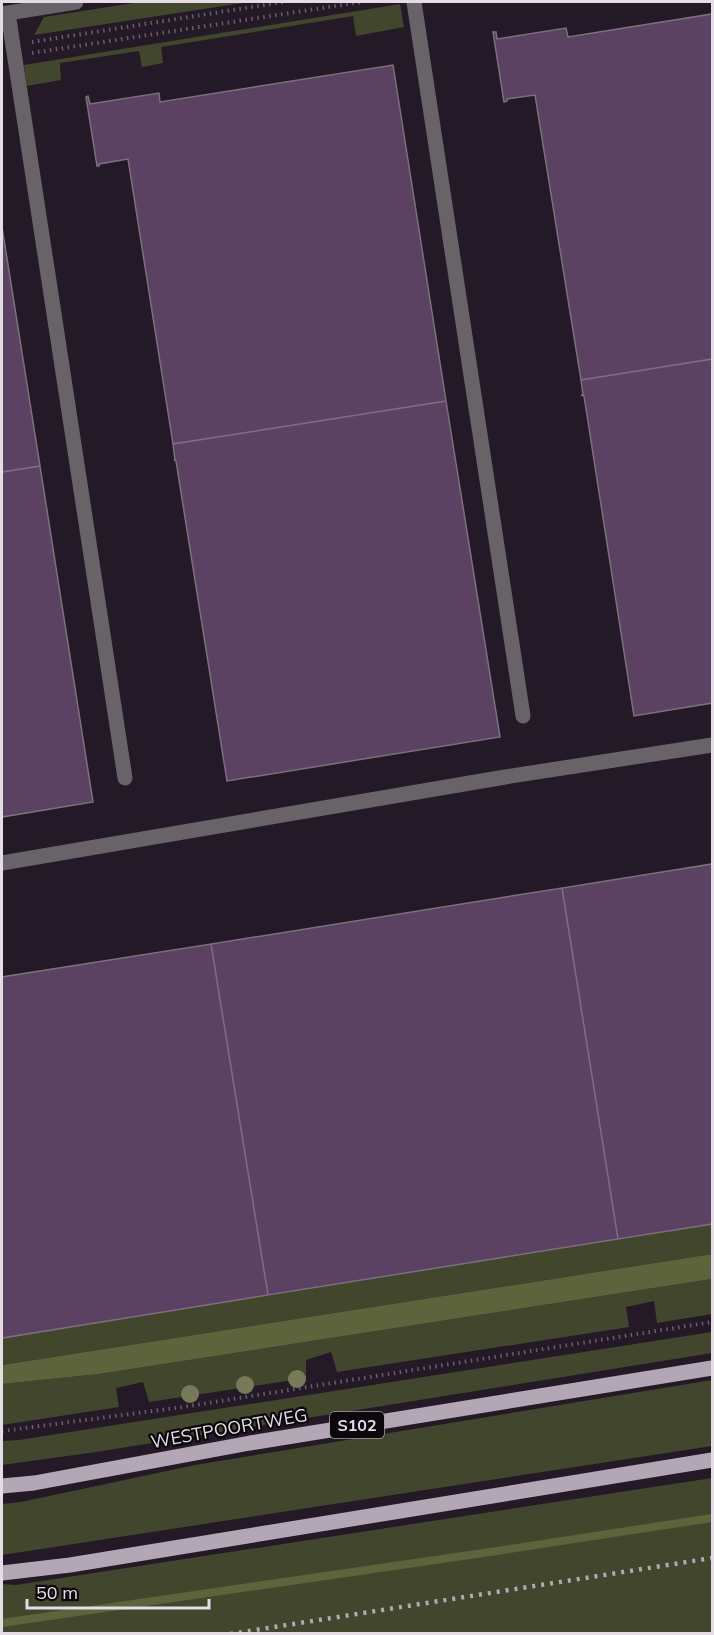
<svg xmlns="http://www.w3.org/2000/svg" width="714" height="1635" font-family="Mulish,sans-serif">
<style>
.green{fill:#42462d}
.water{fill:#5d633b}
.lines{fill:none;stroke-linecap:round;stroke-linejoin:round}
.stream{stroke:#5d633b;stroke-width:8}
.building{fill:#5b4262;stroke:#7c707f;stroke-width:1.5}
.path{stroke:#685f6a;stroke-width:4;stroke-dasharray:1.5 4.5;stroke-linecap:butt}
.minor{stroke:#686269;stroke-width:15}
.major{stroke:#b3a7b6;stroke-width:15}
.rail{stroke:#b1a9b2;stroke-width:4.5;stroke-dasharray:3 6;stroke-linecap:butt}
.tree{fill:#787959}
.labels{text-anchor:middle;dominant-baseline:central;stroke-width:4.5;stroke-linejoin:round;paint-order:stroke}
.shield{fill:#0b070c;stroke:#a39da4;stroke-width:1.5}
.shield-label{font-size:16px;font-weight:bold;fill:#e4dde5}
.street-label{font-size:18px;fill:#e4dde5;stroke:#0b070c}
</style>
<rect width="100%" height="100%" fill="#241a27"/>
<path class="green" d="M140,2H249L34,35L44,17Z
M400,4L404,27L356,36L353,16L161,47L163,63L142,67L139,51L60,63L61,80L27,86L24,65Z
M712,1222V1254L2,1365V1330Z
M712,1279V1314L657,1323L654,1301L626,1307L629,1327L337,1372L331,1352L306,1360V1378L149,1402L143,1382L116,1388L119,1407L2,1425V1384L99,1374Z
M712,1332V1353L96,1452L2,1465V1441L19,1440Z
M712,1380V1446L2,1555V1504L21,1502L195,1465Z
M712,1478V1633H2V1584L16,1585Z"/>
<path class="water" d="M712,1254V1279L99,1374L2,1384V1365Z"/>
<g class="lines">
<path class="stream" d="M2,1623L497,1551L712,1518"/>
</g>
<path class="building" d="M712,14V359L581,380L535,95L507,99V101L504,102L493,32H496L497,39L566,28L568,37Z
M393,65L446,401L173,444L128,159L99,164V166H97L86,97L88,96L90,104L159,93L160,102Z
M2,227L40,466L2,472Z
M712,359V703L634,716L584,396L581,395H583L581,380Z
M446,401L500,737L227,781L176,461L174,460H175L173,444Z
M40,466L93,802L2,817V472Z
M712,864V1224L618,1239L562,888Z
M562,888L618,1239L268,1295L211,944Z
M211,944L268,1295L2,1338V977Z"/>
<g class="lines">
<path class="path" d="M32,42L283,2
M32,53L361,2
M2,1431L183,1407L712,1322"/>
<path class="minor" d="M414,2L523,716
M8,13L125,778
M2,14L76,2
M2,863L505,777L712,745"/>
<path class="major" d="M2,1486L34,1483L250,1443L712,1368
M2,1573L70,1565L712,1460"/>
<path class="rail" d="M230,1634L712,1558"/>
</g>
<g class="tree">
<circle cx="297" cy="1379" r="9"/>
<circle cx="245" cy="1385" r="9"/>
<circle cx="190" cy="1394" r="9"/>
</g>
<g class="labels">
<rect class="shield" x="330" y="1412" width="54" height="26" rx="4.5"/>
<g class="shield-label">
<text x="357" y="1425">S102</text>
</g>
<g class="street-label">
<text transform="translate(229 1428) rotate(-10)">WESTPOORTWEG</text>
</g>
</g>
<rect width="714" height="1635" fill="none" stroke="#e4dde5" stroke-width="6"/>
<path d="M27 1599v9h182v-9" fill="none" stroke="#e4dde5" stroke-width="3"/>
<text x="36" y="1599" font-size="18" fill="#e4dde5" stroke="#0b070c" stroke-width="4.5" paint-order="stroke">50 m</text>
</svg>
